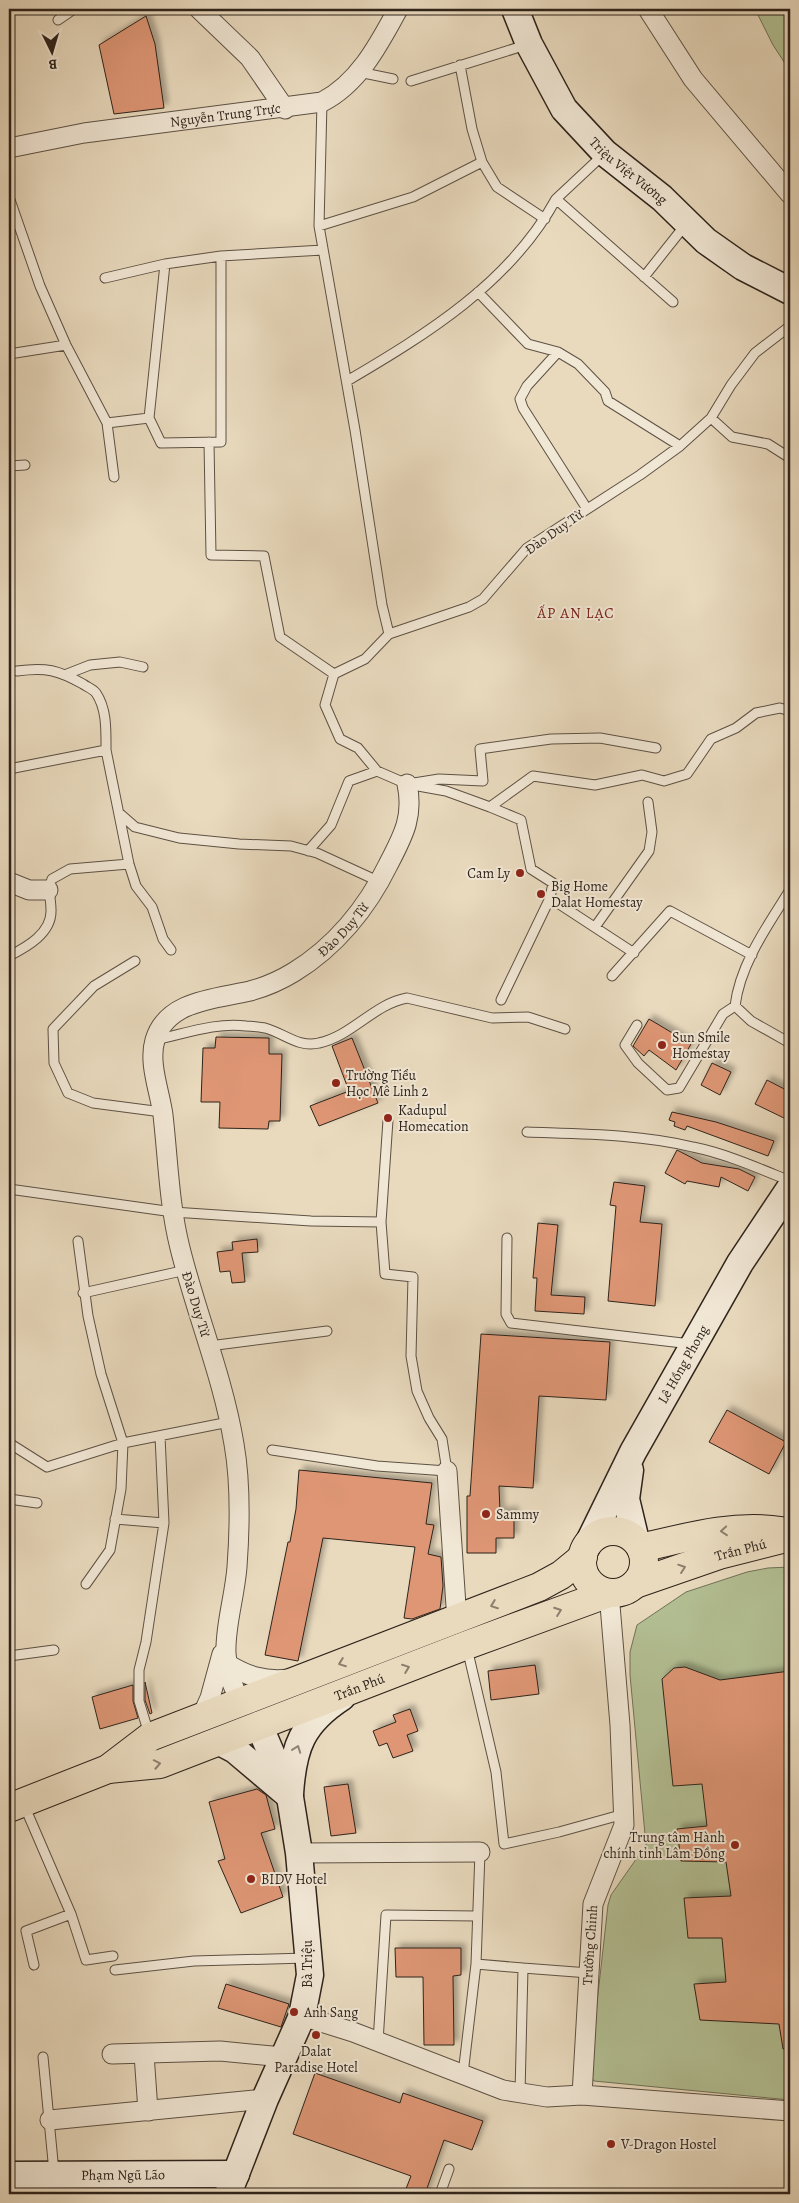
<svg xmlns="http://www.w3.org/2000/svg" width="799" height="2203" font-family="Alegreya,serif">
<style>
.green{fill:#b3c094;stroke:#707258}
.building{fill:#de9674;stroke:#2e231b;filter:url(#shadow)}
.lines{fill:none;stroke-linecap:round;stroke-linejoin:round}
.lane-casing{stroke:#5d5144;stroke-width:11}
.street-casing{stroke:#5d5144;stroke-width:21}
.secondary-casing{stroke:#2e231b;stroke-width:29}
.primary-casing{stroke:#2e231b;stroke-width:30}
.lane{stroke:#f1e7d5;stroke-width:9}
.street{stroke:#f1e7d5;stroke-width:19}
.secondary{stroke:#f1e7d5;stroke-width:26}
.primary{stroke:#e9dabe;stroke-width:28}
.oneway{stroke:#8c7e6c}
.oneway2{stroke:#908578}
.poi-dot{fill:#8f2418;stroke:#f1e7d5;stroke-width:2}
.labels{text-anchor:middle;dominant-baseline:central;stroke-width:4;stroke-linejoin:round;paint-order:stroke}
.street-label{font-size:14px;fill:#2e231b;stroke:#f1e7d5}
.poi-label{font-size:14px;fill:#2e231b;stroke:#f1e7d5;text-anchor:start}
.neighbourhood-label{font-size:15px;letter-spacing:1px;fill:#7a1f14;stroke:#f1e7d5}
</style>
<defs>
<filter id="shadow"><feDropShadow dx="4.5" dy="-4.5" stdDeviation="2.5" flood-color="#0004"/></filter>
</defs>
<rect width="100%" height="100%" fill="#e9dabe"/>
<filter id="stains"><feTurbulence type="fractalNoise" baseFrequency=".004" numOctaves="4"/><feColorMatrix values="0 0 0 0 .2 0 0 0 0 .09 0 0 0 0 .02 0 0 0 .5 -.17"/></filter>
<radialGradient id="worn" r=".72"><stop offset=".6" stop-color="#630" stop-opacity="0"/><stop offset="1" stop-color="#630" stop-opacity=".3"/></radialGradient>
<path class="green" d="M755,9H790V71L773,45Z
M790,1567V2100L594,2081L589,2074L608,1905L611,1895L646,1845L630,1675V1652L637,1625L686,1592L747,1572L768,1568Z"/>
<path class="building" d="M146,16L155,44L164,108L114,114L99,45Z
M649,1019L691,1044L676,1070L649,1050L644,1056L633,1046Z
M216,1037L269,1038V1054H282L280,1121H269L268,1129L219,1128L220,1102H201L203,1048H215Z
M352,1038L378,1103L319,1126L310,1106L349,1091L332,1046Z
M712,1063L731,1072L720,1095L701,1085Z
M767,1080L790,1092V1111L786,1119L755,1104Z
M672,1112L716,1122L774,1141L768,1156L687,1126L685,1130L674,1126L675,1122L669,1120Z
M677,1150L702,1163L739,1169L755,1177L748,1191L721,1177L719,1187L687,1181L685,1184L665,1173Z
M614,1182L645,1186L640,1222L662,1224L655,1306L608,1301L616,1206L610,1205Z
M538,1223L558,1225L551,1295L585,1297L584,1314L535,1311L537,1278H533Z
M257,1239L258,1252L242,1253L245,1282L232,1283L230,1271L220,1272L217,1252L233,1250L232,1242Z
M481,1334L610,1342L606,1400L539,1396L533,1488L499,1486L500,1512L514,1511V1538H496V1553H467V1496H470Z
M727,1410L786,1442L769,1474L709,1442Z
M299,1470L432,1483L426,1524L434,1525L428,1554L441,1557L443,1586L440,1609L412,1619L404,1618L415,1547L323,1538L298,1661L265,1655L288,1542H290L296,1509Z
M535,1665L539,1694L491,1700L488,1671Z
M685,1667L720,1680L790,1671V2049H783L779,2024L700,2020L694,1984L726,1982L722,1938H688L684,1898L731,1896L726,1862L681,1861L677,1829L707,1826L702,1784L673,1786L662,1679L674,1668Z
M145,1682L152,1713L150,1714L145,1700Z
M133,1685V1701L138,1718L100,1729L92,1697Z
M410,1709L418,1731L407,1735L413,1751L393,1758L387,1743L379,1746L373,1731L396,1722L393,1715Z
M348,1784L356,1833L331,1836L324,1787Z
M257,1789L266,1795L275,1829L261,1833L283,1897L241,1913L218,1861L225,1859L209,1802Z
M395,1948H461V1975L453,1976L454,2045H424L423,1977H396Z
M226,1984L289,2004L281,2027L218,2008Z
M315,2073L400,2103L403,2093L483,2121L472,2150L444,2140L425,2194H404L411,2176L293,2134Z"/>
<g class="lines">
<g class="lane-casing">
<path id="lane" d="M58,20L74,9
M460,65L472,129L482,162
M359,72L393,79
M411,81L526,45
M322,102L319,226L355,430L382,605L389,634
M9,197L40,286L66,345L107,423L114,477
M556,199L603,155
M319,226L413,197L482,162L497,187L545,219
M644,277L686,224
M105,278L165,264L221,256L323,250
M478,292L528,344L558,352L578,364L605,392L608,401L680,446
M790,326L755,353L731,385L711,418L680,446L640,475L527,548L483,599L469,607L389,634L365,659L334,674L325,705L340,739L358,748L377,771L407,784L446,791L490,807L533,776L595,785L642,775L664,781L687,774L711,739L736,728L756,713L780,708L790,711
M558,352L527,386L520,399L523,408L587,509
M9,354L66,345
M347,381C427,334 510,283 556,199L673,302
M149,418L165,264
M711,418L732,437L768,444L790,458
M107,423L149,418L161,443L221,442V256
M209,442L211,555L264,556L280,637L334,674
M9,466L25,465
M17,671C46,667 58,670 83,684C87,687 93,689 96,693C107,709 106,731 106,750
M67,674L90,665L120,662L143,667
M9,769L106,750L129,864L136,886L152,907L163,939L171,950
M414,783L439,779L483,781L480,749L551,739L600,738L656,748
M490,807L521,820L531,869L553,883L550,898L501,1000
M119,813L135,827L179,838L239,844L291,846L317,853L380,882
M308,851L331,825L349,781L377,771
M550,898L634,953
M595,927L649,851L652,832L648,802
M9,956C27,947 52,933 51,910C51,897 47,891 52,879L70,869L129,864
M135,961L94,986L53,1029L54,1063L68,1093L93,1103L162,1112
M612,976L670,911L752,955
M735,1006L751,1021L790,1043
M637,1025L625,1045L638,1063L667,1090L679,1088L723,1014L735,1006C740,964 768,925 790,890
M155,1040C184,1034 216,1022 246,1026C252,1026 259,1027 265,1028C284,1033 298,1048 319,1043C352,1036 374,1004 407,998L492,1018L528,1017L565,1029
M527,1132C582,1134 639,1134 693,1147C727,1154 758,1168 790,1181
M9,1189L173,1212L311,1221L381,1222
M507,1238L506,1314L511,1323L691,1344
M78,1241L88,1316L101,1374L123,1443L121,1489L110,1550L86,1584
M83,1293L186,1270
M209,1346L327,1331
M9,1443L47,1467L123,1443L229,1422
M272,1450L377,1466L447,1471L442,1439L429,1418L417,1391L411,1356L413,1277L385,1274L381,1222L388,1120
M9,1499L37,1503
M115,1519L164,1523
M467,1648L496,1772L504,1844L559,1832L624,1814
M9,1656L54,1650
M149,1734L139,1701V1670L146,1642L164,1523L160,1436
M24,1805L71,1914L26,1931L34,1965
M71,1914L86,1960L113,1956
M476,1964L523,1968
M115,1970L194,1961L307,1958
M378,2042L386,1915L477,1916
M43,2057L54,2172
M463,2074L476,1964L480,1852
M520,2093L523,1968L589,1973
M440,2194L449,2169"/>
</g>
<g class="street-casing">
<g id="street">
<path d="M199,9L250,58L285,109"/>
<path d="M648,9L693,79L790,194"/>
<path id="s1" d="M9,148L84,133L322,102C359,83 379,44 398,9"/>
<path d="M9,882L29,890H48"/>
<path d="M447,1471L456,1606L460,1618"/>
<path d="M609,1593L620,1725L624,1825L593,1904L582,2095L790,2111"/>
<path d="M226,1663C246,1676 265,1682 289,1679"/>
<path id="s2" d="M241,1701C212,1655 233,1616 237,1567C240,1526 241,1484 234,1444C223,1377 196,1313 180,1248C169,1204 168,1159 163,1115C160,1092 148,1063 155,1040C167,1000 216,999 250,991C265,987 281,980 294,972C335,947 367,908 388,865C403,836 414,817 407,784"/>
<path d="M201,1718L210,1698L222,1654"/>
<path d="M299,1853L480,1852"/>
<path d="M302,2016L353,2032L503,2090L547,2097L582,2095"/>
<path d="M112,2054L220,2051L283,2057"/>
<path d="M144,2054L148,2111"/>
<path d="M50,2120L265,2099"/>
</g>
</g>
<g class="secondary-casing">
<g id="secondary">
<path id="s3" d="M515,9L529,44L564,109L605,153L662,198L706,241L743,267L790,291"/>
<path d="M630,1470L626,1499L636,1541"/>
<path id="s4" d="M586,1548L633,1452L740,1263L790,1188"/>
<path d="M218,1741L235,1750L286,1793"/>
<path d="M290,1794C293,1747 302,1723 342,1697"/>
<path id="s5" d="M9,2175L236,2174"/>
<path d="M228,2194L265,2099L302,2016L310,1975L299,1853L290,1797L259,1725"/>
</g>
</g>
<g class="primary-casing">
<g id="primary">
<circle cx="613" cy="1562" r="31"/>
<path d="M641,1548C688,1537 733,1524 781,1531"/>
<path id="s6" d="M635,1584L719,1555L790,1537"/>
<path id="s7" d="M108,1769L160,1764L467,1645L609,1593"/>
<path d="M9,1808L108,1769L150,1737L539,1587L561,1575L583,1557"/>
</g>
</g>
<use href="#lane" class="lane"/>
<use href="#street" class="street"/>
<use href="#secondary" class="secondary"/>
<use href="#primary" class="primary"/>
</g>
<defs><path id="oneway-chevron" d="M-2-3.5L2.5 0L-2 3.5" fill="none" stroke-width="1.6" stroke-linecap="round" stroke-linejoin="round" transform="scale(1.25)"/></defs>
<g class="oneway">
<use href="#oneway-chevron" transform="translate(724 1531) rotate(175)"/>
<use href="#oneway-chevron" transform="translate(682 1568) rotate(-19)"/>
<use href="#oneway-chevron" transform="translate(494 1605) rotate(159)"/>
<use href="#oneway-chevron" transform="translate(558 1611) rotate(-20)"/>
<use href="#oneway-chevron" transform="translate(342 1663) rotate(159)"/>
<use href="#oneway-chevron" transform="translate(406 1668) rotate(-21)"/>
<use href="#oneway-chevron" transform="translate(157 1764) rotate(-11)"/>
</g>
<use class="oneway2" href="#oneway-chevron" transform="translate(297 1749) rotate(-70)"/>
<g class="poi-dot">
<circle cx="520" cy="873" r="5"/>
<circle cx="541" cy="894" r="5"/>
<circle cx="662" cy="1045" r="5"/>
<circle cx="336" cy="1083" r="5"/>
<circle cx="388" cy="1118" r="5"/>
<circle cx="486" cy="1514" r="5"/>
<circle cx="735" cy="1845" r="5"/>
<circle cx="251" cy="1879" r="5"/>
<circle cx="294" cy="2012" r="5"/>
<circle cx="316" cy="2035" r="5"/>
<circle cx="611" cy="2144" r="5"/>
</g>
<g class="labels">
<g class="street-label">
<text stroke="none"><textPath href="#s1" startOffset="219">Nguyễn Trung Trực</textPath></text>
<text stroke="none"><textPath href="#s3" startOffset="201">Triệu Việt Vương</textPath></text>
<text transform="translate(554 532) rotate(-35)">Đào Duy Từ</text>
<text stroke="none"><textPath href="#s2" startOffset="901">Đào Duy Từ</textPath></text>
<text transform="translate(196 1304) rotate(73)">Đào Duy Từ</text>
<text stroke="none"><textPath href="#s4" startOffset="208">Lê Hồng Phong</textPath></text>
<text stroke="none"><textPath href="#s6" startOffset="111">Trần Phú</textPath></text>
<text stroke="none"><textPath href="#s7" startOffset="266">Trần Phú</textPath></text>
<text transform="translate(590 1945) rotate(-86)">Trường Chinh</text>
<text transform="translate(307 1964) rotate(-90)">Bà Triệu</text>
<text stroke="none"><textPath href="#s5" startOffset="114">Phạm Ngũ Lão</textPath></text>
</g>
<g class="poi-label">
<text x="510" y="873" text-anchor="end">Cam Ly</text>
<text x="551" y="886">Big Home<tspan x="551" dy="16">Dalat Homestay</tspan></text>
<text x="672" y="1037">Sun Smile<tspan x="672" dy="16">Homestay</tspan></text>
<text x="346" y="1075">Trường Tiểu<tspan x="346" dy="16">Học Mê Linh 2</tspan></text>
<text x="398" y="1110">Kadupul<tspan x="398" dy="16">Homecation</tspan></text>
<text x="496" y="1514">Sammy</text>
<text x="725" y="1837" text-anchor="end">Trung tâm Hành<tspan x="725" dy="16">chính tỉnh Lâm Đồng</tspan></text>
<text x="261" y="1879">BIDV Hotel</text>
<text x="304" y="2012">Anh Sang</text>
<text x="316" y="2051" text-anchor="middle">Dalat<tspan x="316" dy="16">Paradise Hotel</tspan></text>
<text x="621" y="2144">V-Dragon Hostel</text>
</g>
<g class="neighbourhood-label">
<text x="576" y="613">ẤP AN LẠC</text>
</g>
</g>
<rect width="799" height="2203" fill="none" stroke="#e9dabe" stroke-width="30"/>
<rect x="10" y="10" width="779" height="2183" fill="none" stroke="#2e231b" stroke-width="2.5"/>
<rect x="15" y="15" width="769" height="2173" fill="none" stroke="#2e231b"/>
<g transform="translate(52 52) rotate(175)" stroke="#f1e7d5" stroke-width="4" paint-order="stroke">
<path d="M0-4L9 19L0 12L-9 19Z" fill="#2e231b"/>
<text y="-8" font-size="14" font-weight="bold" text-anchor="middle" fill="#2e231b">B</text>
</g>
<rect width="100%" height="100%" filter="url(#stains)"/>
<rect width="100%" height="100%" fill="url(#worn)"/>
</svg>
